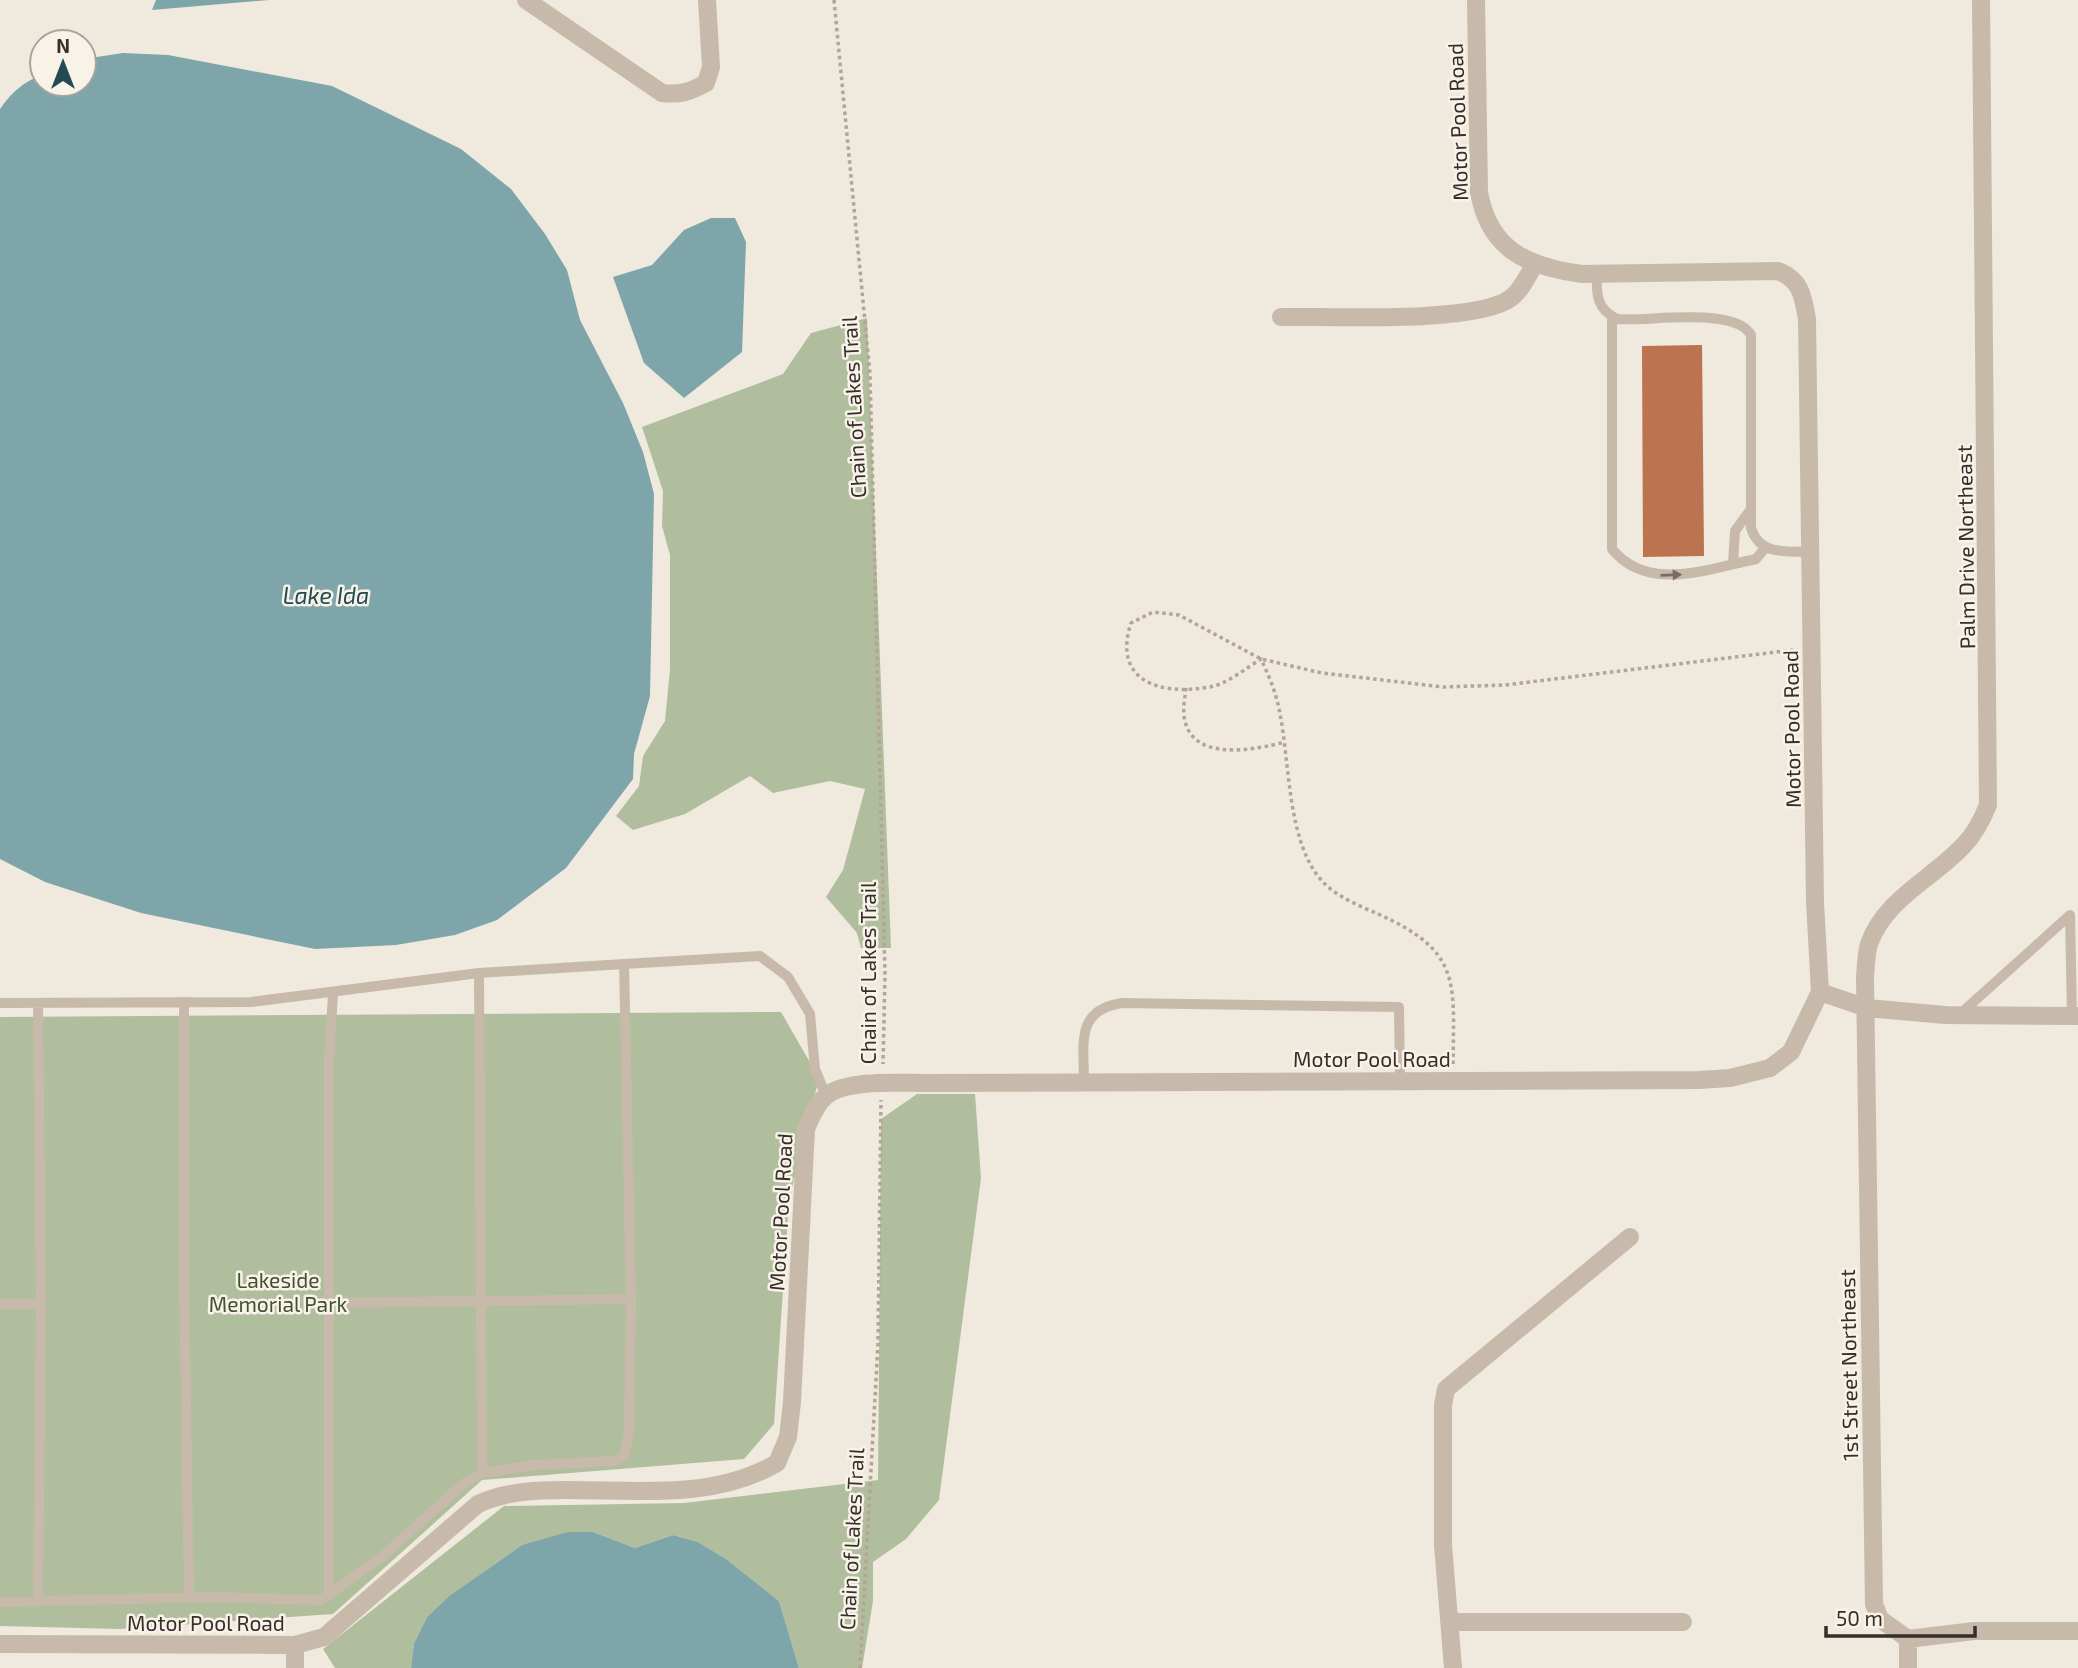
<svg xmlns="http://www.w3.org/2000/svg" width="2078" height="1668" font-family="'Exo 2',sans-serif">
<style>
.green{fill:#b0be9e}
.water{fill:#7ea5aa}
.building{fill:#bb7350}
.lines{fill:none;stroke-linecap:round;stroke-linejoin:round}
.path{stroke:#b3a494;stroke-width:3.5;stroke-dasharray:3.5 3.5;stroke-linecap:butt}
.service{stroke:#c7baaa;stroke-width:10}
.minor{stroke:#c7baaa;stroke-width:18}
.oneway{fill:#776d63}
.labels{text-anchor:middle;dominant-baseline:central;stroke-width:5;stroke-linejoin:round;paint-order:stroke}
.street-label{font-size:21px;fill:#352e29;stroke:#f8f2e9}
.park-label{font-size:21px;fill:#42512f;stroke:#f8f2e9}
.water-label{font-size:23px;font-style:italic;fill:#224b53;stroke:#f8f2e9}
</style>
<rect width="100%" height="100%" fill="#f0e9dd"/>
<path class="green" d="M867,318L891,948H861L857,933L826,897L843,870L865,789L830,781L773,793L750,776L685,814L633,830L616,816L639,786L643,756L665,721L670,669V555L662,526L663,491L642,427L783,374L811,333Z
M781,1012L819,1078L789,1200L774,1424L744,1459L482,1480L333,1614L120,1629L0,1626V1017Z
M917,1094H975L981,1178L939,1500L906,1539L873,1562V1601L862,1668H799L779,1601L726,1559L698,1542L673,1535L635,1548L593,1532L522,1545L449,1596L427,1617L414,1643L411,1668H335L323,1649L504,1506L684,1503L878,1480L881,1119Z"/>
<path class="water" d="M156,0H269L152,10Z
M123,53L168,55L332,86L461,149L511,189L545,234L567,270L580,320L623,403L643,452L654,494L650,696L634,754L633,779L566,868L497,920L455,935L396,945L315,949L141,913L45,882L0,859V109C11,93 23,82 42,75V84H84V59Z
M711,218H735L746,242L742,352L684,398L644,363L613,277L652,265L684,230Z
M568,1532H593L635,1548L673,1535L698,1542L726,1559L779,1601L799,1668H411L414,1643L427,1617L449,1596L522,1545Z"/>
<path class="building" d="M1702,345L1704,556L1643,557L1642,346Z"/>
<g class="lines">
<path class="path" d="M834,0L870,374L885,975L883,1064
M1186,688C1185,697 1183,707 1184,716C1190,763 1254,750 1285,742
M1453,1064C1454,981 1461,951 1378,914C1360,906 1337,897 1323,882C1287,844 1290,763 1280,714C1277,695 1269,676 1261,659C1246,668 1226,685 1209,687C1160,696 1112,681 1131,623L1153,612L1179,615L1261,659L1322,673L1443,687L1505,685L1793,650
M860,1668L878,1344L881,1100"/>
<path class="service" d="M1597,274C1596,295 1597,309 1617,319C1648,322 1735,306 1751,335V528C1760,556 1786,551 1811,552
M1612,316V549C1648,593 1708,569 1756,559L1765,548
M1733,564L1735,531L1751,509
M624,964L760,956L788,977L810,1014L815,1069L826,1096
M479,973L482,1473
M184,1002V1276L189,1598
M0,1003L251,1002L479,973L624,964L631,1299L629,1432L624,1456L614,1461L534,1465L482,1473L463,1484L383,1556L321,1600L211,1597L0,1602
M38,1003L41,1304
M1959,1015L2070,915L2072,1016
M1084,1082C1084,1044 1075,1010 1122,1003L1399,1007L1400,1081
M331,1303L631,1299
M0,1304H41L38,1600
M329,1594V1059L333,994"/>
<path class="minor" d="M526,0L662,93C680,95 690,92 706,83L711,67L707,0
M1281,317C1329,316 1476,324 1511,298C1522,290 1528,274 1536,263
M1820,992L1867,1008L1945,1015L2078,1016
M1451,1622H1683
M1908,1639L1974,1631H2078
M0,1644L295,1645L324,1637L478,1504C507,1491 536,1490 567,1490C638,1490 714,1500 777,1463L788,1437L792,1402L806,1129C811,1118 816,1104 826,1096C846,1079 900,1083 926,1083L1699,1080L1730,1078L1770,1068L1791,1052L1820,992L1815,902L1807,319C1803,296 1801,280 1778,271L1582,274C1528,267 1489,250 1479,192L1476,0
M295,1668V1645
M1453,1668L1443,1545V1405L1446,1389L1630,1237
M1908,1668V1639L1880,1619L1874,1604L1865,977C1866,966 1866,954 1869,944C1885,899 1932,879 1963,846C1975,834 1982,820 1988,805L1981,0"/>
</g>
<defs><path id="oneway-solid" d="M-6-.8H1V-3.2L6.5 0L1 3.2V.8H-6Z" transform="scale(1.75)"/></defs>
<use class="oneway" href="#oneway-solid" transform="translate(1671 575) rotate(-2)"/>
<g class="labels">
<g class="street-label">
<text transform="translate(1457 122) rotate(-92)">Motor Pool Road</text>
<text transform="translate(853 407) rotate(-93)">Chain of Lakes Trail</text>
<text transform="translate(1965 547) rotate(-91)">Palm Drive Northeast</text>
<text transform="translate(1791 729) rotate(-91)">Motor Pool Road</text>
<text transform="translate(867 973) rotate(-90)">Chain of Lakes Trail</text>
<text x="1372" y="1058">Motor Pool Road</text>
<text transform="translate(780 1212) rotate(-87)">Motor Pool Road</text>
<text transform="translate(1848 1365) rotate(-91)">1st Street Northeast</text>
<text transform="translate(851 1539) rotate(-87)">Chain of Lakes Trail</text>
<text x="206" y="1622">Motor Pool Road</text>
</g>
<g class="park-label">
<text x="278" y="1279">Lakeside<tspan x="278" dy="24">Memorial Park</tspan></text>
</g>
<g class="water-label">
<text x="326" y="595">Lake Ida</text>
</g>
</g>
<g transform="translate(63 63)"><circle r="33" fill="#f8f2e9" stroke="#aaa49c" stroke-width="2"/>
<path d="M0-5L12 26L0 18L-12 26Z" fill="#224b53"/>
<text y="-10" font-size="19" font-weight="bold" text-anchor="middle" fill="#352e29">N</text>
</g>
<path d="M1826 1626v10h149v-10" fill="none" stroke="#352e29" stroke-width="3.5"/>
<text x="1836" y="1626" font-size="21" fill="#352e29" stroke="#f8f2e9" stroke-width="5" paint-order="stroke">50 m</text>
</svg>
